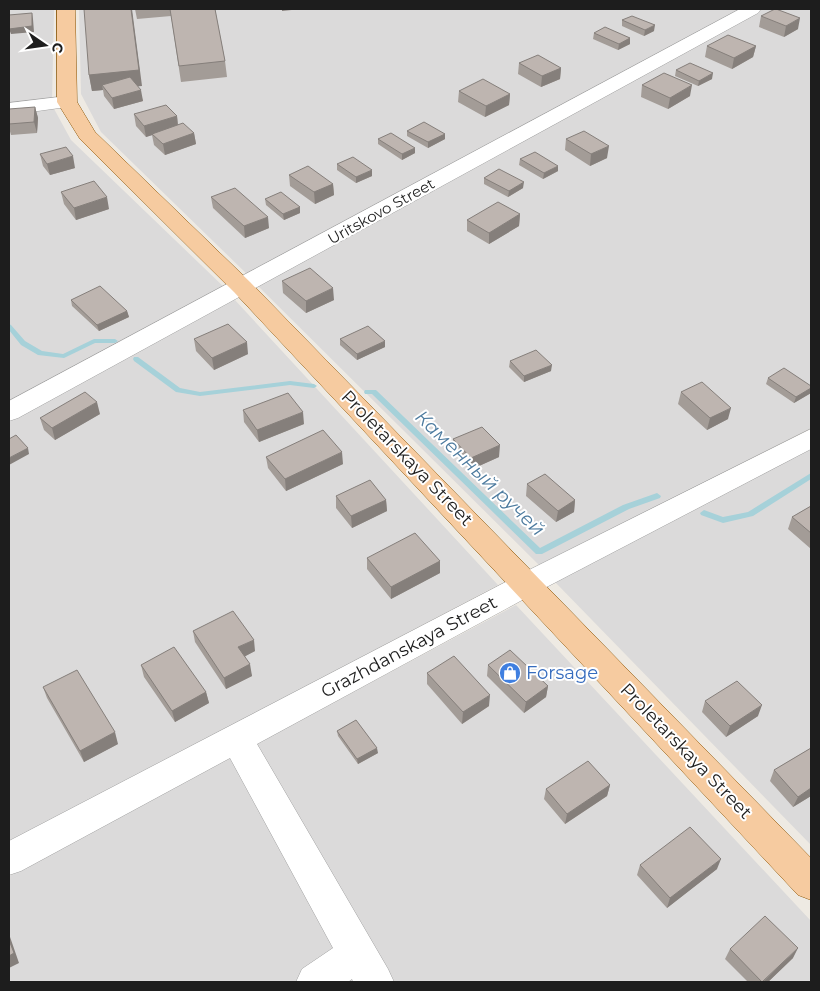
<svg xmlns="http://www.w3.org/2000/svg" width="820" height="991" font-family="Montserrat,sans-serif">
<style>
.residential{fill:#dbdada}
.lines{fill:none;stroke-linecap:round;stroke-linejoin:round}
.stream{fill:#a6d1d9;fill-rule:evenodd}
.minor-casing{stroke:#a1a1a1;stroke-width:1}
.major-casing{stroke:#8d5809;stroke-width:1}
.minor{fill:#fff;fill-rule:evenodd}
.major{fill:#f6cba0;fill-rule:evenodd}
.wall{fill:#a39c97}
.shaded-wall{fill:#857f7b}
.building{fill:#beb5b0;stroke:#857f7b}
.labels{text-anchor:middle;dominant-baseline:central;stroke-width:4;stroke-linejoin:round;paint-order:stroke}
.far-street-label{font-size:15px;fill:#1d1d1d;stroke:#fff}
.street-label{font-size:18px;fill:#1d1d1d;stroke:#fff}
.shop-label{font-size:18px;fill:#366cbe;stroke:#fff;text-anchor:start}
.water-label{font-size:19px;font-style:italic;fill:#4d7b9f;stroke:#fff}
</style>
<rect width="100%" height="100%" fill="#eeeae3"/>
<path class="residential" d="M9,9H54L52,101L9,105Z
M79,9H743L250,277L101,132L81,94Z
M763,9H811V428L540,566L256,284Z
M53,107L71,140L226,289L9,405V112Z
M234,299L498,585L9,844V421Z
M811,448V845L555,582Z
M516,605L811,921V982H9V876Z"/>
<g class="lines">
<path class="stream" d="M9,324L11,325L25,341L42,351L63,354L94,339H115L118,341L115,343H95L64,358L38,355L21,345L9,330Z
M134,357H138L180,388L200,392L290,381L314,384L317,386L314,388L290,385L200,396L176,392L134,361L133,359Z
M365,390H376L540,548L623,505L657,493L661,496L660,498L629,509L542,554H536L372,394H365L364,392Z
M811,473V479L753,516L723,523L701,515L700,513L704,510L723,517L748,512Z"/>
<g class="minor-casing">
<path id="minor" d="M740,9H761L758,13L18,418L9,421V401Z
M67,96L74,98L77,102L74,106L9,115V103Z
M811,429V449L537,592L257,744L388,969L394,982H353L352,979L348,982H296L302,969L333,948L230,758L21,871L9,875V841L517,576Z"/>
</g>
<g class="major-casing">
<path id="major" d="M57,9H75L77,102L95,132L250,282L811,858V900L798,895L234,292L80,139L57,102Z"/>
</g>
<use href="#minor" class="minor"/>
<use href="#major" class="major"/>
</g>
<path class="wall" d="M135,9H215L225,61L227,77L181,82L171,16L137,19Z
M761,16L798,29L784,37L759,27Z
M622,20L654,31L644,36L622,26Z
M594,33L630,38V44L618,50L593,39Z
M707,46H756L753,57L732,69L705,57Z
M519,63L561,68L560,79L541,87L518,74Z
M676,70L712,79L698,86L675,76Z
M89,75L142,86H138L143,101L114,109L104,96L103,90L92,91Z
M642,85L690,96L668,109L641,97Z
M459,91L510,94L509,105L485,117L458,102Z
M35,107L38,118L37,133L11,135L9,128V115Z
M134,114L177,116L178,125L194,133L196,144L165,155L154,145L152,135L146,137L136,126Z
M407,131L445,134V139L428,148L407,136Z
M378,139L415,153L402,160L378,144Z
M566,139L607,158L590,166L565,150Z
M40,154L75,168L50,175L43,166Z
M520,159L558,171L543,179L519,165Z
M337,164L372,176L356,183L337,170Z
M289,175L333,184L334,195L315,204L290,186Z
M484,178L523,188L508,197L484,184Z
M61,192L109,209L76,220L64,204Z
M211,197L269,228L245,238L213,208Z
M265,199L300,207V213L284,220L266,205Z
M520,214L519,226L489,244L467,231V220Z
M282,281L334,300L306,313L283,293Z
M71,300L127,311L129,317L99,331L72,306Z
M194,339L248,354L214,370L196,351Z
M340,339L385,347L357,360L340,345Z
M510,361L551,371L524,382L509,367Z
M768,378L811,386V393L794,403L766,384Z
M681,392L728,419L707,430L678,404Z
M243,410L304,424L259,442L244,422Z
M100,414L55,440L44,430L40,418Z
M453,439L499,457L470,470L453,451Z
M266,457L343,464L286,491L268,468Z
M527,484L575,500L574,512L556,522L526,496Z
M336,496L386,500L387,511L352,528L336,508Z
M811,506V549L788,529L792,517Z
M367,558L440,561V573L391,599L367,569Z
M193,631L255,651L245,656L252,676L226,689L195,642Z
M141,665L206,692L209,703L175,722L144,677Z
M488,665L548,686L546,697L524,713L487,676Z
M427,673L489,706L462,724L427,684Z
M43,687L118,744L84,762L47,698Z
M705,701L758,716L726,737L702,712Z
M337,731L378,753L358,764L338,736Z
M811,748V796L793,807L770,781L774,770Z
M610,785L607,796L565,824L544,799L546,789Z
M640,865L717,869L667,908L637,875Z
M730,949L793,958L768,982H748L725,959Z"/>
<path class="shaded-wall" d="M131,9H132L142,86L105,89L102,85L103,90L92,91L89,75Z
M282,9H301L282,11Z
M32,13L33,19L34,32L11,34L9,29Z
M800,18L798,29L784,37L786,26Z
M655,25L654,31L644,36L645,30Z
M630,38V44L618,50L619,44Z
M756,46L753,57L732,69L734,58Z
M561,68L560,79L541,87L542,76Z
M713,73L712,79L698,86L699,81Z
M692,85L690,96L668,109L670,98Z
M141,90L143,101L114,109L112,98Z
M510,94L509,105L485,117L486,106Z
M35,107L38,118L37,133L34,122Z
M177,116L178,127L146,137L144,126Z
M194,133L196,144L165,155L163,144Z
M445,134V139L428,148V142Z
M609,146L607,158L590,166L591,154Z
M415,148V153L402,160V154Z
M73,156L75,168L50,175L47,164Z
M558,166V171L543,179L544,173Z
M372,170V176L356,183V177Z
M524,182L523,188L508,197L509,191Z
M333,184L334,195L315,204L314,192Z
M107,197L109,209L76,220L74,208Z
M300,207V213L284,220L283,214Z
M520,214L519,226L489,244V233Z
M268,217L269,228L245,238L244,226Z
M333,288L334,300L306,313V301Z
M127,311L129,317L99,331L97,325Z
M385,341V347L357,360V354Z
M247,342L248,354L214,370L212,358Z
M552,365L551,371L524,382V376Z
M811,388V393L794,403L796,397Z
M97,402L100,414L55,440L52,428Z
M731,408L728,419L707,430L710,418Z
M303,412L304,424L259,442L257,430Z
M500,445L499,457L470,470L471,458Z
M28,448L29,454L9,465V458Z
M342,452L343,464L286,491L285,479Z
M386,500L387,511L352,528L351,516Z
M575,500L574,512L556,522L558,511Z
M440,561V573L391,599V587Z
M254,640L255,651L240,659L238,647Z
M250,664L252,676L226,689L224,678Z
M548,686L546,697L524,713L526,702Z
M206,692L209,703L175,722L172,711Z
M490,695L489,706L462,724L463,712Z
M762,705L758,716L726,737L730,726Z
M115,732L118,744L84,762L80,751Z
M377,748L378,753L358,764L357,759Z
M610,785L607,796L565,824L567,814Z
M811,788V796L793,807L798,797Z
M721,859L717,869L667,908L670,898Z
M9,934L19,963L9,968Z
M798,948L793,958L768,982H763Z"/>
<path class="building" d="M84,9H131L139,70L89,75Z
M170,9H215L225,61L179,66Z
M775,9H776L800,18L786,26L761,16Z
M32,13V26L9,29V15Z
M632,16L655,25L645,30L622,20Z
M605,27L630,38L619,44L594,33Z
M728,35L756,46L734,58L707,46Z
M538,55L561,68L542,76L519,63Z
M690,63L713,73L699,81L676,70Z
M664,73L692,85L670,98L642,85Z
M130,77L141,90L112,98L102,85Z
M483,79L510,94L486,106L459,91Z
M166,105L177,116L144,126L134,114Z
M35,107L34,122L9,124V109Z
M424,122L445,134L428,142L407,131Z
M183,123L194,133L163,144L152,134Z
M584,131L609,146L591,154L566,139Z
M391,133L415,148L402,154L378,139Z
M66,147L73,156L47,164L40,154Z
M535,152L558,166L544,173L520,159Z
M353,157L372,170L356,177L337,164Z
M308,166L333,184L314,192L289,175Z
M499,169L524,182L509,191L484,178Z
M94,181L107,197L74,208L61,192Z
M235,188L268,217L244,226L211,197Z
M281,192L300,207L283,214L265,199Z
M498,202L520,214L489,233L467,220Z
M310,268L333,288L306,301L282,281Z
M100,286L127,311L97,325L71,300Z
M228,324L247,342L212,358L194,339Z
M368,326L385,341L357,354L340,339Z
M536,350L552,365L524,376L510,361Z
M784,368L811,386V388L796,397L768,378Z
M702,382L731,408L710,418L681,392Z
M85,392L97,402L52,428L40,418Z
M288,393L303,412L257,430L243,410Z
M482,427L500,445L471,458L453,439Z
M323,430L342,452L285,479L266,457Z
M16,435L28,448L9,458V439Z
M545,474L575,500L558,511L527,484Z
M370,480L386,500L351,516L336,496Z
M811,506V533L792,517Z
M415,533L440,561L391,587L367,558Z
M233,611L254,640L238,647L250,664L224,678L193,631Z
M174,647L206,692L172,711L141,665Z
M510,650L548,686L526,702L488,665Z
M454,656L490,695L463,712L427,673Z
M77,670L115,732L80,751L43,687Z
M737,681L762,705L730,726L705,701Z
M356,720L377,748L357,759L337,731Z
M811,748V788L798,797L774,770Z
M588,761L610,785L567,814L546,789Z
M690,827L721,859L670,898L640,865Z
M765,916L798,948L762,982L730,949Z
M9,940L14,953L9,956Z"/>
<defs>
<g id="shop-disc" transform="scale(1.125)"><circle r="9.5" fill="#3f7fe0" stroke="#fff"/><path d="M-5-2.5h2.3a2.7 3.5 0 0 1 5.4 0H5L5.5 6h-11ZM-1.5-2.5h3a1.5 2.3 0 0 0-3 0Z" fill="#fff"/></g>
</defs>
<g fill-rule="evenodd">
<use href="#shop-disc" x="510" y="673"/>
</g>
<g class="labels">
<g class="far-street-label">
<text transform="translate(381 211) rotate(-29)">Uritskovo Street</text>
</g>
<g class="street-label">
<text transform="translate(407 458) rotate(46)">Proletarskaya Street</text>
<text transform="translate(409 647) rotate(-28)">Grazhdanskaya Street</text>
<text transform="translate(686 751) rotate(46)">Proletarskaya Street</text>
</g>
<g class="shop-label">
<text x="526" y="673">Forsage</text>
</g>
<g class="water-label">
<text transform="translate(480 473) rotate(44)">Каменный ручей</text>
</g>
</g>
<rect width="820" height="991" fill="none" stroke="#1d1d1d" stroke-width="20"/>
<g transform="translate(45 45) rotate(103)" stroke="#ffffff" stroke-width="4" paint-order="stroke">
<path d="M0-4L9 19L0 12L-9 19Z" fill="#1d1d1d"/>
<text y="-8" font-size="14" font-weight="bold" text-anchor="middle" fill="#1d1d1d">С</text>
</g>
</svg>
